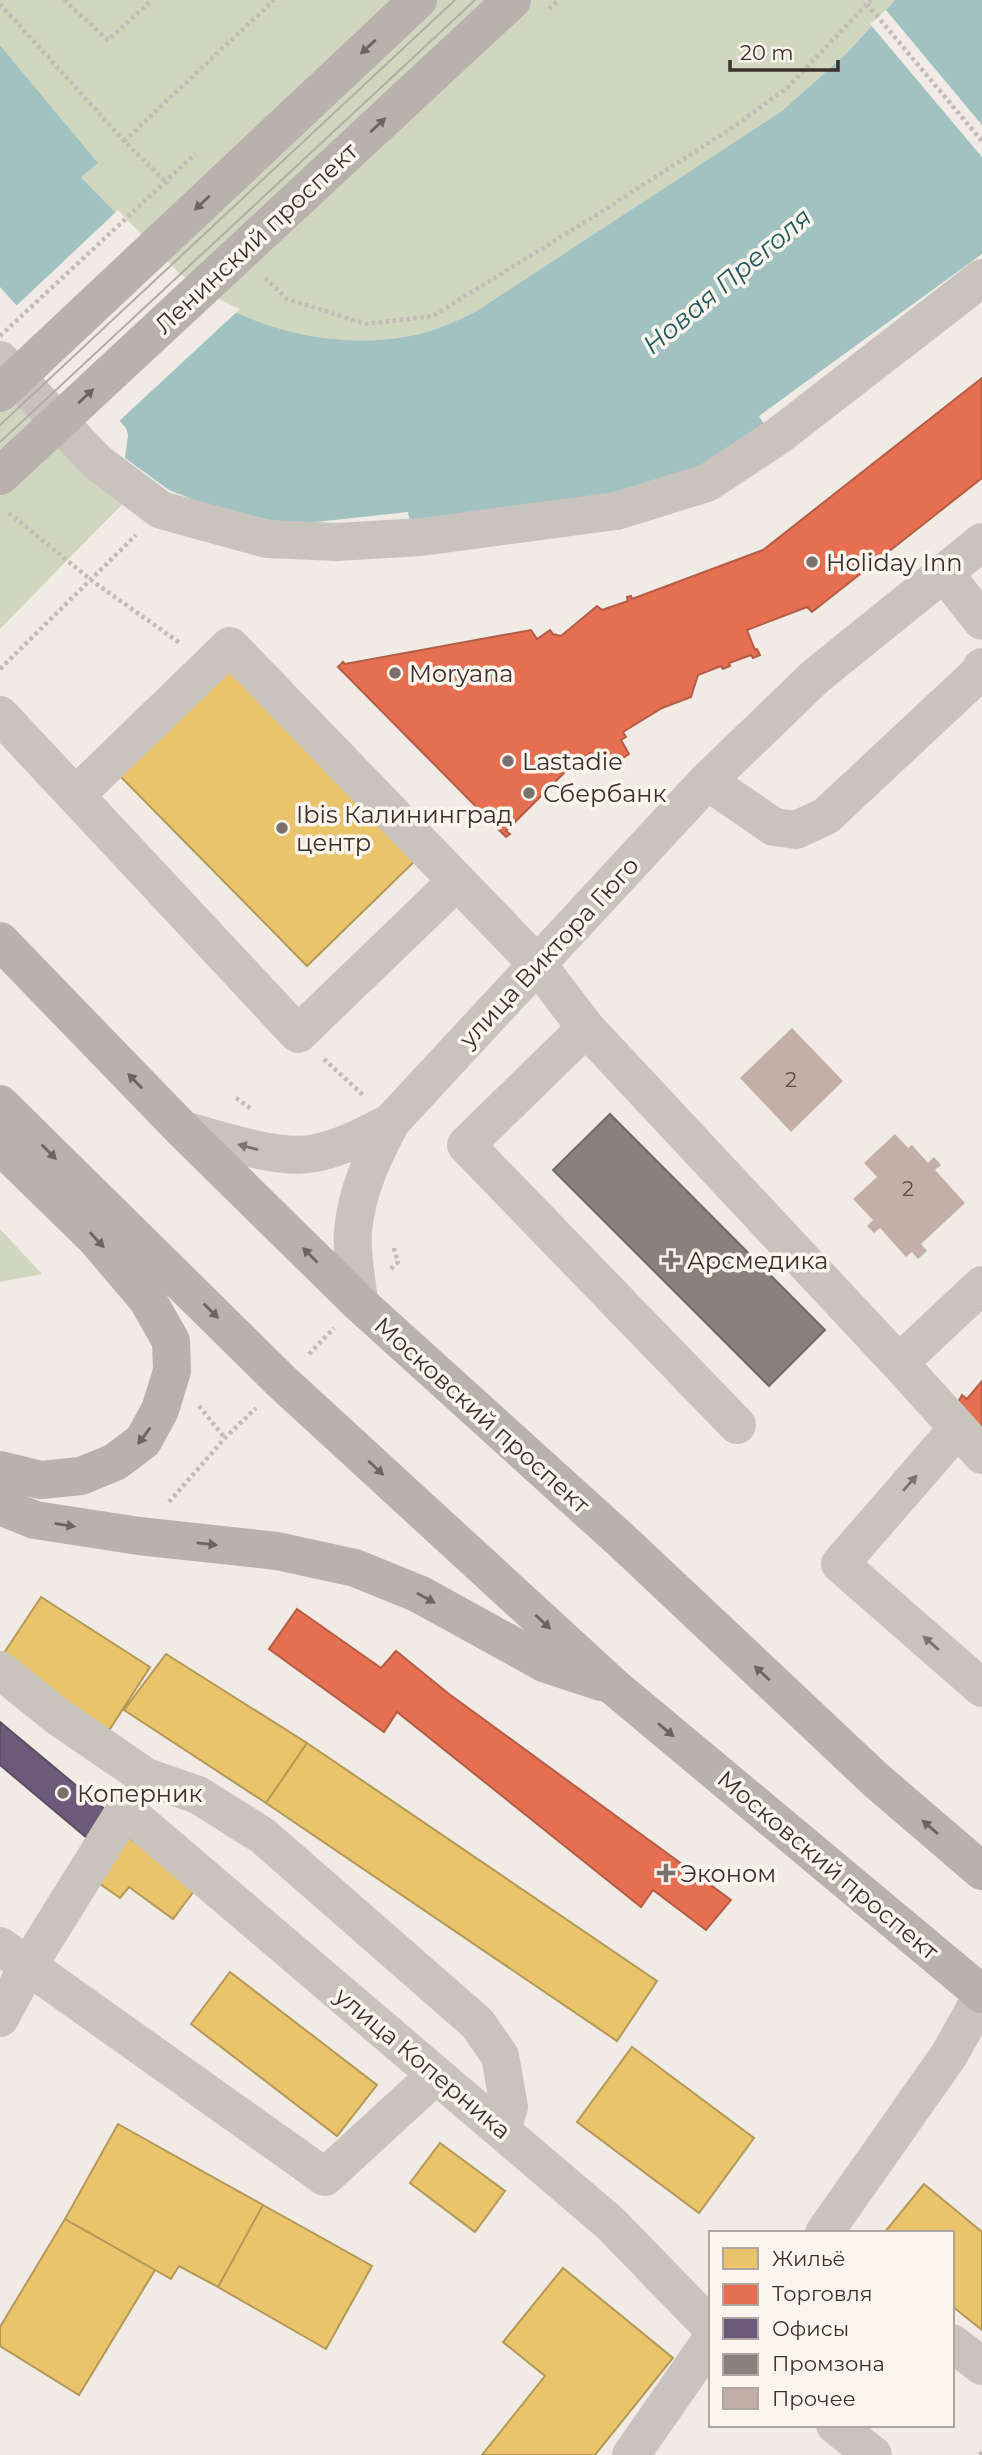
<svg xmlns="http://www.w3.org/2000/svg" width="982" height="2455" font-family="Montserrat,sans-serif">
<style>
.green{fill:#d1d6bf}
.water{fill:#a1c2c1}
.pier{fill:#f0ebe5}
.homes{fill:#e9c46a;stroke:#b59857;stroke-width:2}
.shops{fill:#e76f51;stroke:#b35c46;stroke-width:2}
.offices{fill:#6d597a;stroke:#5e4d62;stroke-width:2}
.industry{fill:#8a817c;stroke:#726964;stroke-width:2}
.building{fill:#c3afa7}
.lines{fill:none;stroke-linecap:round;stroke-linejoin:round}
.path{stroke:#c2bbb6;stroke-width:4.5;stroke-dasharray:3.5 3.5;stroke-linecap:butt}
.minor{stroke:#c9c3be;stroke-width:38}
.major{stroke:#b8b1ad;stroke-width:38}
.tram{stroke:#b1aca8;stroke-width:2}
.path-bridge{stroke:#c2bbb6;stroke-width:4.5;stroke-dasharray:3.5 3.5;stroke-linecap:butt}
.major-bridge{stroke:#b8b1ad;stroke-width:38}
.oneway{fill:#6d645f}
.oneway2{fill:#7b726d}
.poi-dot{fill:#7a716c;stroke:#fbf5ee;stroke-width:2.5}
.labels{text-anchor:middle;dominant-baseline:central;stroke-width:7;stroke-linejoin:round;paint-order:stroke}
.number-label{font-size:21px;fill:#5d504a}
.street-label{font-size:24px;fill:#3b302b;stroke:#fbf5ee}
.poi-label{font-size:24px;fill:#3b302b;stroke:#fbf5ee;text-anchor:start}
.water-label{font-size:26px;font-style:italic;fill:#1f5a5e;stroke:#fbf5ee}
</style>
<rect width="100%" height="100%" fill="#f0ebe5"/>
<path class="green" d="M0,0H895L849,51L782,111L475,312C454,322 433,332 410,336C330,351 242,328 178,276C167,268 157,256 148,246C125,223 103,199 80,176L97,162L0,45Z
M0,373L133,493L0,629Z
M0,1229L42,1274L0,1282Z"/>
<path class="water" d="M895,0H982V254L759,416L765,426L695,470L604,497L410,523L408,512L307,523L274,521L207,505L169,490L125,458L128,435L126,428L0,287V45L98,163L81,177C103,200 126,223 148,246C158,256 167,268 178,277C242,327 329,351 410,336C433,332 454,322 475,312L782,111L849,51Z"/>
<path class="pier" d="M886,10L982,125V157L870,24Z
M118,210L179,273L217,298L240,309L117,423L14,308Z"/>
<path class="homes" d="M231,663L421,855L307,966L118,774Z
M41,1597L150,1667L108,1732L0,1659Z
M166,1654L307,1743L266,1803L124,1710Z
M307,1743L657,1981L617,2041L266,1803Z
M125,1835L197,1887L173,1919L129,1887L120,1898L93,1879Z
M230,1972L377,2085L337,2136L191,2024Z
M632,2047L754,2138L699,2213L577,2122Z
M118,2124L263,2205L218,2287L179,2266L171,2279L65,2219Z
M440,2143L505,2191L475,2232L410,2183Z
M924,2184L982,2232V2330L952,2306V2233H884Z
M263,2205L372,2266L326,2349L218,2287Z
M65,2219L155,2270L79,2395L0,2346V2327Z
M563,2268L673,2358L595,2455H482L545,2376L503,2342Z"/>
<path class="shops" d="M982,378V478L812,612L807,607L747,630L755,650L757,649L760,655L753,658L751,655L729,663L730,666L723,669L721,666L698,675L691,697L662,708L623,732L626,737L621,740L629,754L614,764L590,753L567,770L506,831L510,834L506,837L338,667L343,662L345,664L531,630L537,639L550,630L553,634L561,636L597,606L602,610L628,601L627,597L631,596L632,599L763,550Z
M982,1381V1441L956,1406L962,1395L967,1399Z
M297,1609L381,1668L396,1651L449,1694L731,1900L706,1930L653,1890L641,1907L397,1712L384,1732L269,1649Z"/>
<path class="offices" d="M0,1722L114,1817L93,1843L0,1765Z"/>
<path class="industry" d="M610,1114L825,1330L769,1386L553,1170Z"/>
<path class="building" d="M792,1028L843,1081L791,1132L740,1078Z
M895,1134L908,1148L912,1145L928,1163L934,1157L941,1165L935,1170L965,1203L921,1244L927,1251L918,1259L912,1252L906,1257L880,1228L874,1233L867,1226L873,1220L853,1199L877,1177L864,1163Z"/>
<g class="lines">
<path class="path" d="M64,0L108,40L152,0
M0,4L124,141L168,184
M867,4L982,141
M124,141L274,0
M265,278L287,299L366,324L433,316L601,212L733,127L787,88L871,0
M9,513L91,580L180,643
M0,669L136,535
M324,1059L364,1096
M236,1098L250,1108
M391,1269L398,1262L393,1246
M309,1354L334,1328
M199,1406L225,1438
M169,1502L225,1438L256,1408
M980,2455L982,2452"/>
<path class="minor" d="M0,360L97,462L161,510L267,539L337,542L421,537L616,511L707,483L778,436L982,278
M944,573L982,621
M0,715L298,1034L457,881L538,965L586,1028L899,1363L982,1285
M707,781L774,827L796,830L826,816L978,674L982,667
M76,795L230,646L457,881
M586,1028L466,1145L737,1425
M183,1130C219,1139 279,1161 316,1153C343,1147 367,1135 391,1122
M359,1303C357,1280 351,1254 353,1231C356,1193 373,1156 391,1122L707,781L816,676L982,542
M899,1363L958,1428L840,1564L982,1688
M958,1428L982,1455
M0,1670L57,1716L146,1777L198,1795L263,1836L477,2023L500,2056L509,2107L502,2130
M0,1946L325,2177L436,2075
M0,2018L28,1966L125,1810L610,2223L711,2327
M824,2233L949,2055L982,1996
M952,2343L982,2366
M835,2425L873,2455
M631,2455L711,2340"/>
<path class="major" d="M0,941L183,1130L359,1303L622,1541L877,1781L982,1871
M0,1104L282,1382L613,1686L982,1994
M0,1138L15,1160L96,1239L147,1299L171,1341L172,1371L160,1410L143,1441L115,1462L81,1476L41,1480L0,1470
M0,1506L35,1520L139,1536L277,1551L355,1568L419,1594L546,1664L601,1682"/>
<path class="tram" d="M0,425L455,0
M0,442L475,0"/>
<path class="path-bridge" d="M549,9L559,0
M0,336L195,154"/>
<path class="major-bridge" d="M0,393L418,0
M0,476L512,0"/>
</g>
<defs><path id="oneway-solid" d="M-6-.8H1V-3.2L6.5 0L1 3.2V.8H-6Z" transform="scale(1.75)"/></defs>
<g class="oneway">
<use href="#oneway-solid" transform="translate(368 47) rotate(137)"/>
<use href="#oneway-solid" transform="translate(378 125) rotate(-43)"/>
<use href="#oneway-solid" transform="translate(202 203) rotate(137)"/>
<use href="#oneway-solid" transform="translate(86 396) rotate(-43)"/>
<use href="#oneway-solid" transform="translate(135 1081) rotate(-134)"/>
<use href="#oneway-solid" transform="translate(49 1152) rotate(45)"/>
<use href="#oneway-solid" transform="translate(97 1240) rotate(47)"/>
<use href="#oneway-solid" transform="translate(310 1255) rotate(-135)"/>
<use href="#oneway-solid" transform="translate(211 1311) rotate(45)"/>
<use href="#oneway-solid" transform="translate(144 1436) rotate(127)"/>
<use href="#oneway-solid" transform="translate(376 1468) rotate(43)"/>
<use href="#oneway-solid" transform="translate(65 1525) rotate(9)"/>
<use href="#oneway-solid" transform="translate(207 1544) rotate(6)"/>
<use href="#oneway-solid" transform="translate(426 1598) rotate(29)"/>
<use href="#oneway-solid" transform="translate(543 1622) rotate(43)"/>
<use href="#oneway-solid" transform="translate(762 1673) rotate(-137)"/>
<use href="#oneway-solid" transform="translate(666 1730) rotate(40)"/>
<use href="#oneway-solid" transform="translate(930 1827) rotate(-139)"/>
</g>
<g class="oneway2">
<use href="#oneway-solid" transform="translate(248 1147) rotate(-165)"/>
<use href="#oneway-solid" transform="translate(910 1483) rotate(-49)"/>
<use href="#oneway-solid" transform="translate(931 1643) rotate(-139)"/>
</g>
<g class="poi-dot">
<circle cx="812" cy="562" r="7"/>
<circle cx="395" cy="673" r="7"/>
<circle cx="508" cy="761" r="7"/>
<circle cx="529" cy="793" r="7"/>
<circle cx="282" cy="828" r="7"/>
<path d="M667.5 1249.5h7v7h7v7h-7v7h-7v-7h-7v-7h7z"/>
<circle cx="63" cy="1793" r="7"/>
<path d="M662.5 1862.5h7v7h7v7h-7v7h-7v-7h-7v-7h7z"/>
</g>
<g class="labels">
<g class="number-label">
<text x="791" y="1079">2</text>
<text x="908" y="1188">2</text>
</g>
<g class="street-label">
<text transform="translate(256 238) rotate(-43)">Ленинский проспект</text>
<text transform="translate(549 952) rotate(-47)">улица Виктора Гюго</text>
<text transform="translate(482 1415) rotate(42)">Московский проспект</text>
<text transform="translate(828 1865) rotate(40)">Московский проспект</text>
<text transform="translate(423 2063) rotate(40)">улица Коперника</text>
</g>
<g class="poi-label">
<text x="826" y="562">Holiday Inn</text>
<text x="409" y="673">Moryana</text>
<text x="522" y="761">Lastadie</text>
<text x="543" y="793">Сбербанк</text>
<text x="296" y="814">Ibis Калининград<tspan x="296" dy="28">центр</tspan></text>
<text x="687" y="1260">Арсмедика</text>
<text x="77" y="1793">Коперник</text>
<text x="680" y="1873">Эконом</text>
</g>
<g class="water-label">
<text transform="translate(727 281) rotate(-40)">Новая Преголя</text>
</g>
</g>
<rect x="709" y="2231" width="245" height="196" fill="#fbf5ee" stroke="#aea6a0" stroke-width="2"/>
<rect x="723" y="2248" width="35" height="21" fill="#e9c46a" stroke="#aea6a0" stroke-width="2"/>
<text x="772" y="2266" font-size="21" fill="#3b302b">Жильё</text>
<rect x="723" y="2284" width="35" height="21" fill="#e76f51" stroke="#aea6a0" stroke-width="2"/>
<text x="772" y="2301" font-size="21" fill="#3b302b">Торговля</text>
<rect x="723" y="2318" width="35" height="21" fill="#6d597a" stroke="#aea6a0" stroke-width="2"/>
<text x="772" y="2336" font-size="21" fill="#3b302b">Офисы</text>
<rect x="723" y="2354" width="35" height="21" fill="#8a817c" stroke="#aea6a0" stroke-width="2"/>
<text x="772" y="2371" font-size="21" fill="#3b302b">Промзона</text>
<rect x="723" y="2388" width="35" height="21" fill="#c3afa7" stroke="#aea6a0" stroke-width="2"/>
<text x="772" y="2406" font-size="21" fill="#3b302b">Прочее</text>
<path d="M730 60v10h108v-10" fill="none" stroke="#3b302b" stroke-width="3.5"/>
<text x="740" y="60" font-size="21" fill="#3b302b" stroke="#fbf5ee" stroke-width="5" paint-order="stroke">20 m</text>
</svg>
